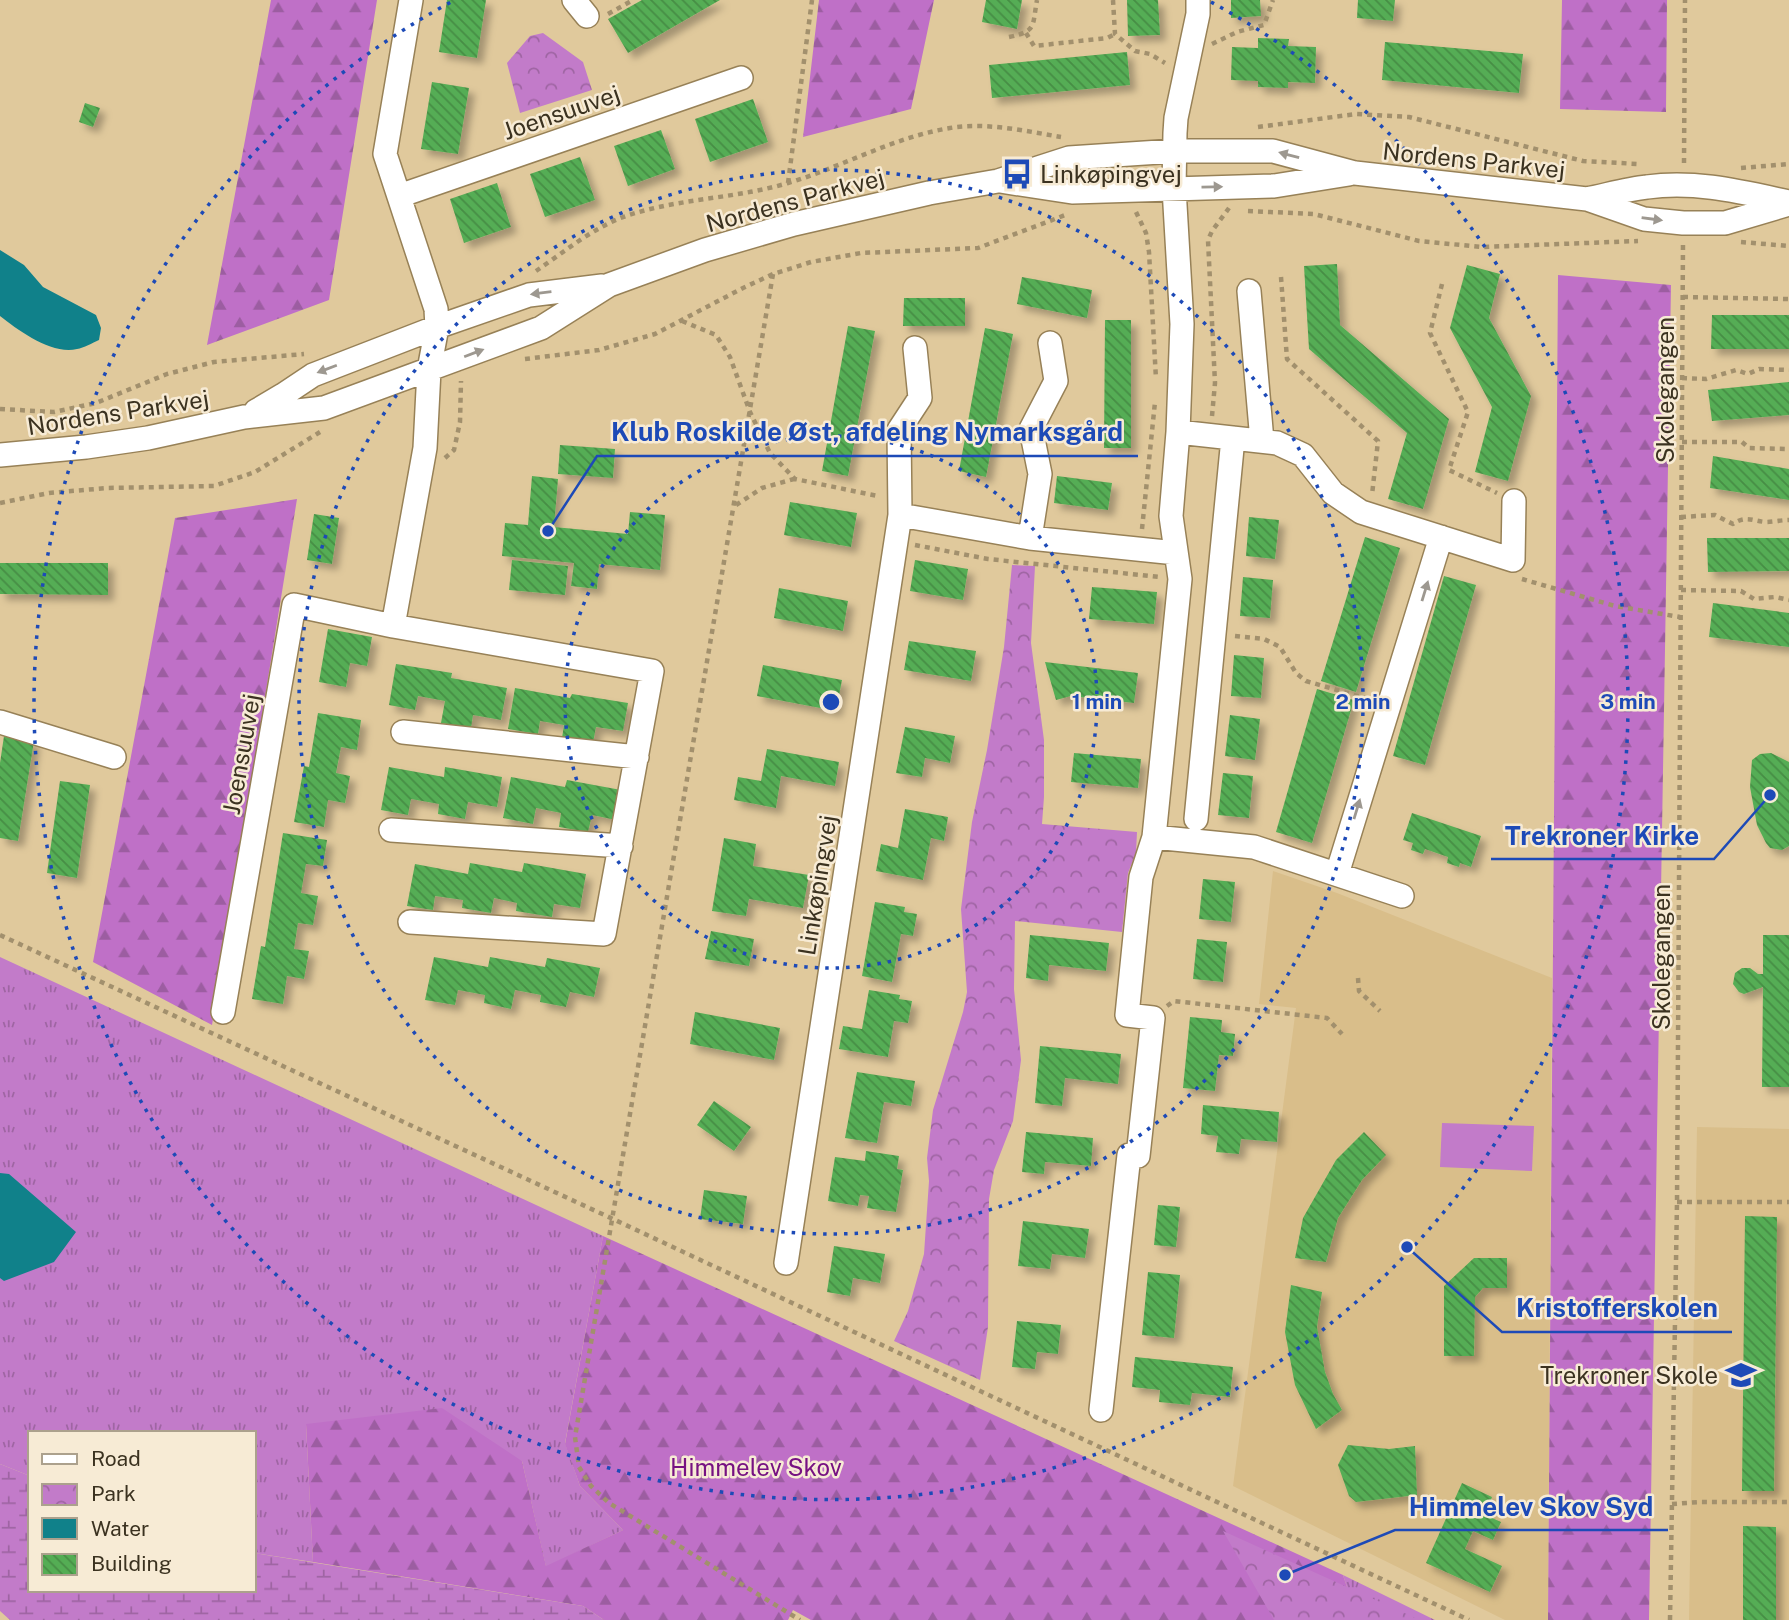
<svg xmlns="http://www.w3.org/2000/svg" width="1789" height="1620" font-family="'Public Sans',sans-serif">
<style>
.built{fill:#d9be8a}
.grass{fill:url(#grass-tufts)}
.forest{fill:url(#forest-firs)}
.wetland{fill:url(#wetland-marsh)}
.park{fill:url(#park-crowns)}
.pitch{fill:#c27bc9}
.water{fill:#10818a}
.building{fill:url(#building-back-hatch);filter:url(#shadow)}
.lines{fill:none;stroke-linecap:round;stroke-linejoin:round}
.minor-casing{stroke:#978157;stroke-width:26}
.path{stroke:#a2906d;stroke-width:4.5;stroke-dasharray:5 5;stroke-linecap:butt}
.minor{stroke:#fff;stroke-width:23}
.oneway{fill:#9d9890}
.ring{fill:none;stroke:#1d4ab7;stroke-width:3.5;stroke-dasharray:3.5 7}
.labels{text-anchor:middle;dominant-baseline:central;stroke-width:5;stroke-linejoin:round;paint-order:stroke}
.street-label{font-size:24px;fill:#3b3220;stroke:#f7ebd5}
.poi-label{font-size:24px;fill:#3b3220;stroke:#f7ebd5;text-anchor:start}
.park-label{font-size:24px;fill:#771282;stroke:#f7ebd5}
.centre{fill:#1d4ab7;stroke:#f7ebd5;stroke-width:3.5}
.ring-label{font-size:21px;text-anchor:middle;font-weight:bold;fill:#1d4ab7;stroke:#f7ebd5;stroke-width:5;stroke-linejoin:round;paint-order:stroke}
.leader{fill:none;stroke:#1d4ab7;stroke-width:2.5}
.callout-dot{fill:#1d4ab7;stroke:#f7ebd5;stroke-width:2.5}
.callout-label{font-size:26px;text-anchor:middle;font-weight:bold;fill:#1d4ab7;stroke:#f7ebd5;stroke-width:5;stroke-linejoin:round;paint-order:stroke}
</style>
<defs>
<pattern id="grass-tufts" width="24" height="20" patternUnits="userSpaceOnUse" patternTransform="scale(1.75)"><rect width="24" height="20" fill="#c27bc9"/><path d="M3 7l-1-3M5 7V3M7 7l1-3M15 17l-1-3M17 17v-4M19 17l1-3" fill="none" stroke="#9f65a3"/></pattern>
<pattern id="forest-firs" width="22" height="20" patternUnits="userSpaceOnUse" patternTransform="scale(1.75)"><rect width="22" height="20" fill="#bf70c7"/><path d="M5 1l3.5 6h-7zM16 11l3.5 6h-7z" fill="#9c5da1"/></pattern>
<pattern id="wetland-marsh" width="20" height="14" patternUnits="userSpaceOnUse" patternTransform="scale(1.75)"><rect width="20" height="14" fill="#c27bc9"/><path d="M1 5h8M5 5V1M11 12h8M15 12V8" fill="none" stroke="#9f65a3"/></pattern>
<pattern id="park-crowns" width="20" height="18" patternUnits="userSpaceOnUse" patternTransform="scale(1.75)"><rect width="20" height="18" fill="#c27bc9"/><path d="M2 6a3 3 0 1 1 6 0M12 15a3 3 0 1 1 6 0" fill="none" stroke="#9f65a3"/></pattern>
<pattern id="building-back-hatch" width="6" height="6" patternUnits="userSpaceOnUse" patternTransform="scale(1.75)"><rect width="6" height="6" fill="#54ad54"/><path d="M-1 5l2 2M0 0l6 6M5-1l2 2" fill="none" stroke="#478d45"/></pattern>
<filter id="shadow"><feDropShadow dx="6" dy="6" stdDeviation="3.5" flood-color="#0004"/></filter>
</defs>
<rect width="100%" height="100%" fill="#e0c99c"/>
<path class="built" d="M1273,871L1337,893L1552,978L1548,1620H1505L1233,1486L1296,1008L1259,1004Z
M1697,1127L1789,1129V1620H1689Z"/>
<path class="grass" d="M0,957L603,1236L565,1443L580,1486L623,1530L546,1567L522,1461L306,1424L313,1562L254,1553V1433H30V1476L0,1464Z
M1343,1575L1435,1620H1358Z"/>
<path class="forest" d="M271,0H377L329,300L207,345Z
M819,0H934L911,109L803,137Z
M1562,0H1667L1666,112L1560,109Z
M1558,275L1671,285L1649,1620H1548Z
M297,499L212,1025L93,962L175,518Z
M603,1236L1343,1575L1358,1620H811L793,1610L788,1620H604L583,1606L313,1562L306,1424L442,1408L522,1461L546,1566L623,1530L580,1486L565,1444Z"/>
<path class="wetland" d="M0,1464L30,1476V1590H254V1553L583,1606L604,1620H10L0,1611Z"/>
<path class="park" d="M543,33L583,62L592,90L520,113L507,63L530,36Z
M1012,565L1035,566L1031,643L1044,740V797L1042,824L1137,832L1136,853L1128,873L1122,932L1015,921L1014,989L1021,1060L1013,1121L994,1170L989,1199L988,1327L980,1380L894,1341L908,1311L924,1254L929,1181L927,1158L933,1110L963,1012L967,992L961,909L972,822L987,750L1004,647Z
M1223,1531L1420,1620H1274Z"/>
<path class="pitch" d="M1442,1123L1534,1126L1532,1171L1440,1167Z"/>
<path class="water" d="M0,250L24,265L43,287L96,315L101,328L99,340C92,343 84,348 77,349C52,355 19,331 0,316Z
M0,1173L9,1174L76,1232L54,1262L4,1281L0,1278Z"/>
<path class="building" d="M447,0H486L477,58L439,52Z
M642,0H720L628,53L608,19Z
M986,0H1022L1017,29L982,22Z
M1127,0H1158L1160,35L1128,36Z
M1231,0H1260L1261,16L1231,18Z
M1358,0H1395L1393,21L1357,18Z
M1258,38L1289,39L1288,46L1316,47L1315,83L1288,82V88L1258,87V81L1231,80L1232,47L1258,48Z
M1385,42L1523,54L1519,93L1382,80Z
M1127,52L1130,85L992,98L989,65Z
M432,82L469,88L458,154L421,149Z
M753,99L768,142L710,162L695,119Z
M85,103L100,108L93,127L79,122Z
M661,130L675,169L628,186L614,146Z
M580,157L595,200L545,217L530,174Z
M497,183L511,227L464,243L450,199Z
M1337,264L1340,325L1449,419L1423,509L1388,499L1407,433L1309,349L1304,266Z
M1467,265L1500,274L1489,318L1531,396L1508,481L1475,472L1492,407L1450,328Z
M1022,277L1092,290L1087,318L1017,304Z
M904,298H965V326H903Z
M1712,315H1789V349H1711Z
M1105,320H1131V448H1104Z
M848,326L875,331L848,476L822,471Z
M985,328L1013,334L986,477L959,471Z
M1789,382V415L1712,421L1708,390Z
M560,445L615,449L613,478L558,474Z
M1713,456L1789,469V500L1710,488Z
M532,476L558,479L554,527L628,534L630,512L665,515L660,570L599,564L597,589L571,586L574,563L502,556L505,523L528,525Z
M1057,476L1112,483L1108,510L1054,503Z
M790,502L857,513L851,547L784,535Z
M314,514L339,518L332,564L307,560Z
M1249,517L1279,520L1275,559L1246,556Z
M1365,537L1400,548L1356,692L1321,681Z
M1707,538H1789V571L1708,572Z
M512,560L568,566L565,595L509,590Z
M915,560L968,569L963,600L910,591Z
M0,563H108V595L0,594Z
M1444,576L1476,585L1425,765L1393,756Z
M1243,577L1273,580L1270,618L1240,616Z
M1092,587L1157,592L1154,624L1089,619Z
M779,588L848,601L843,631L774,618Z
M1713,603L1789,613V647L1709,637Z
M328,629L372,637L367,666L350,663L346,687L319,682Z
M909,641L976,651L971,681L904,670Z
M1234,655L1264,658L1261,698L1231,696Z
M1045,662L1138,673L1134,703L1071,696L1056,700Z
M396,664L452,673L451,678L507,688L501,720L473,715L471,728L441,723L445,701L418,696L415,710L389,705Z
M763,665L842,680L836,711L757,696Z
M515,688L570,698L572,694L628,703L623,731L596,727L593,743L562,738L564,725L540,721L538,734L508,729Z
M1317,689L1354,700L1312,843L1276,832Z
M318,713L361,720L357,750L341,747L336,773L350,776L345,803L328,800L324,827L294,822L304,766L309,767Z
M1230,715L1260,719L1255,760L1225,756Z
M905,727L955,736L950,763L925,758L922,777L896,773Z
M4,736L34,741L18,841L0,838V763Z
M767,749L839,762L835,786L781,776L776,808L734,800L738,777L761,781Z
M1074,753L1141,759L1138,788L1071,782Z
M1771,753L1789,762V846L1782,850L1770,848L1766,843L1757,825L1750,787L1752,760L1760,754Z
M389,767L444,777L445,767L502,777L497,807L468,802L465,819L438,814L439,804L411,799L408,815L381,810Z
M1223,773L1253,776L1249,818L1218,815Z
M511,777L565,787L567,780L621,790L616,820L592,815L588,832L559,827L561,813L536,808L533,824L503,818Z
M60,781L90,785L77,878L47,873Z
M905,809L948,817L944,841L931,838L923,880L876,871L881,844L898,848Z
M1412,813L1481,836L1471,867L1460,863L1459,867L1447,863L1448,857L1425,849L1423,854L1411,850L1413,843L1403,840Z
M283,833L327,840L323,866L306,864L301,893L318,896L313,925L298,923L294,949L309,951L304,979L287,976L283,1004L252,999L261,946L265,947Z
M724,838L756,844L753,866L809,875L803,908L749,899L746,916L712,911Z
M470,863L522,872L524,863L586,874L580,908L554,904L552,917L516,911L517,903L494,898L491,913L462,908L463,900L435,896L433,910L407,906L415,864L468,874Z
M1203,879L1235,882L1231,922L1199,919Z
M875,902L905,907L904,912L917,914L913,936L901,934L892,982L862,976Z
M711,931L754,939L749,966L705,959Z
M1030,935L1109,943L1106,971L1049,965L1048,981L1026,978Z
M1763,935H1789V1087H1762L1763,987L1744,994L1739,992L1733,984L1735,973L1742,968H1750L1758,974H1763Z
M1197,939L1227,942L1223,982L1193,979Z
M434,957L488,967L490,957L545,967L547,958L600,968L594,997L570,992L566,1007L540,1002L541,995L515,990L511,1009L484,1003L485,995L458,990L455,1005L425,1000Z
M869,990L900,995L899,999L912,1001L908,1023L894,1021L888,1057L839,1049L843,1026L862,1029Z
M695,1012L780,1028L774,1060L690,1044Z
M1190,1017L1222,1020L1221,1032L1235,1034L1233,1056L1219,1055L1215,1091L1183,1088Z
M1040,1046L1121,1054L1118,1084L1065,1078L1062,1106L1035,1103Z
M857,1072L915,1081L911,1106L884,1102L877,1143L845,1138Z
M714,1101L751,1127L734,1151L697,1125Z
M1203,1105L1279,1112L1277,1142L1241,1139L1239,1154L1216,1152L1218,1136L1201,1134Z
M1026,1132L1093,1138L1091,1166L1045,1162L1044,1174L1022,1172Z
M1364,1132L1386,1155L1362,1180L1338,1218L1326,1262L1295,1258L1303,1218L1336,1160Z
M866,1151L899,1156L897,1169L903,1170L896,1212L867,1208L869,1196L860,1195L858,1206L828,1201L835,1157L865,1161Z
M704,1190L747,1196L743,1224L700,1219Z
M1158,1205L1180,1207L1176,1247L1154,1245Z
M1745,1216L1777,1217L1774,1491H1742Z
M1023,1221L1089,1229L1085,1258L1052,1254L1050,1269L1018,1266Z
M834,1246L885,1254L880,1283L853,1278L850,1296L827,1292Z
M1474,1258H1507V1288H1483L1475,1297L1474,1356H1444V1286Z
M1148,1272L1180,1275L1174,1338L1142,1335Z
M1291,1285L1322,1292L1317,1327L1325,1372L1333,1394L1342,1410L1316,1429L1295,1385L1285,1332Z
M1017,1321L1061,1325L1058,1354L1037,1352L1035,1369L1012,1367Z
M1135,1357L1233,1367L1230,1397L1192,1393L1190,1405L1159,1402L1160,1390L1132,1387Z
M1348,1445L1389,1449L1415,1446L1417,1495L1356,1502L1349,1496L1338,1465Z
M1462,1483L1492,1497L1485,1515L1501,1522L1493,1540L1473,1531L1465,1549L1502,1566L1490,1592L1426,1563Z
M1743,1526L1776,1527V1620H1743Z"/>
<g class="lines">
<g class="minor-casing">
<path id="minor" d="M574,0L587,16
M1000,181L1072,192L1274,186L1349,174
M399,196L741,78
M1587,199C1607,195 1627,189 1647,187C1695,180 1742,192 1789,202
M1249,291L1262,441
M256,411L283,395L313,375L437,327L529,295L602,286
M1178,432L1277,443L1303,455L1333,493L1361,512L1513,560L1514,501
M0,455L86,447L148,438L244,417L324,408L541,328L609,285L705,250L794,224L929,193L998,181L1069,158L1175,151H1273L1355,173L1587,199L1644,219L1683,223H1725L1789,204
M900,515L899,430L920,398L915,348
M1030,538L1040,474L1031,429L1056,381L1050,343
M393,626L425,448L429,370L437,327L436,309L385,154L411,0
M0,722L114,757
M403,732L637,757
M1196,819L1233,438
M391,830L621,846
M1154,837L1254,847L1402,896
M1337,874L1441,537
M223,1012L294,605L393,626L652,671L604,934L410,922
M786,1263L900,515L1030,538L1176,553
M1101,1410L1129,1155L1138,1156L1153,1018L1127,1015L1141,877L1154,837L1180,579L1171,516L1178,432L1182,324L1174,188L1175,133L1176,118L1198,14V0"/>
</g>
<path class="path" d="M1113,0L1115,34L1135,51L1150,54L1165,63
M608,14L633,0
M1026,33L1034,46L1107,38L1115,34
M1009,37C1037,31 1032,27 1037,0
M1212,44L1237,32L1264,25L1273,0
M1258,127L1356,114L1409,117L1583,161L1638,164
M1684,163L1685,0
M1741,168L1789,164
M788,183L812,0
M1248,211L1314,214L1419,241L1482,247L1638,241
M1136,212L1146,233L1149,252L1156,379
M1741,242L1789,246
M536,271C564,252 594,227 626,216C679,198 735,199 788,183C842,167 894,137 950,128C987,122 1025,131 1061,137
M773,274L575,1437L579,1467L591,1486L609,1503L800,1620
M1281,277L1287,359L1378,441L1372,495
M1442,284L1430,333L1468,412L1449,470L1497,493
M1683,297L1789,299
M682,321L716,335L730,357L750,412L770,453L795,479L878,496
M525,359L599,350L655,334L743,288L773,274L811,262L861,253L978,248L1068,214
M1682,378L1706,379L1736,370L1748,374L1759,369L1789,370
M0,409L54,412L96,403L167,374L214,362L304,354
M1212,416L1215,383L1208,240L1212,231L1229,208
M1682,442H1742L1749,448L1789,449
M445,458L454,450L460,422L461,381
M0,503L49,493L107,488L214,486L255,472L320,432
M736,505L762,488L794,479
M1681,517L1715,515L1733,524C1746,515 1752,521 1766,522C1773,522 1781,520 1789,520
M1142,529L1155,402
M915,545L988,559L1160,577
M1522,579L1615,606L1680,617
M1681,590L1741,591L1754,599L1775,597L1789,600
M1235,636L1264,639L1280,647L1296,673L1306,681L1368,699
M0,935L613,1219L1469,1620
M1358,978L1359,991L1380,1011
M1167,1006L1174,1001L1327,1018L1342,1034
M1677,1202H1789
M1672,1504L1700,1502H1789
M1670,1620L1677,1202L1683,242"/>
<use href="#minor" class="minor"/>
</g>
<defs><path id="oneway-solid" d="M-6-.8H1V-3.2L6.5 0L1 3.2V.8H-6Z" transform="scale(1.75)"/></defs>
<g class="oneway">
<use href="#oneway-solid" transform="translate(1289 155) rotate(-165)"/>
<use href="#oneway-solid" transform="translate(1212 187) rotate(-1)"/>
<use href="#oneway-solid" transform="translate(1652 219) rotate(8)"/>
<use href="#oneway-solid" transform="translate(541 293) rotate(173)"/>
<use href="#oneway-solid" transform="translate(474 353) rotate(-21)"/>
<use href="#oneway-solid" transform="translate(327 369) rotate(159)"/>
<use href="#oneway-solid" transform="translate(1425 591) rotate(-73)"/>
<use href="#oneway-solid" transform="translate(1357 809) rotate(-73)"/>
</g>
<g class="ring">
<circle cx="831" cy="702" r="266"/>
<circle cx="831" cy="702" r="532"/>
<path d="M1211 2A797 797 0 1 1 451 2"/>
</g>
<defs>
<g id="bus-bare" transform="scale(2.415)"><path d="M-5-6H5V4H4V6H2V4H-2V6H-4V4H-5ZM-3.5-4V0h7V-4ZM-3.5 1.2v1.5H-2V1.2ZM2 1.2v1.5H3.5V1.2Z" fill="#1d4ab7" stroke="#f7ebd5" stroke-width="2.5" paint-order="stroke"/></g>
<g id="school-bare" transform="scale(2.415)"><path d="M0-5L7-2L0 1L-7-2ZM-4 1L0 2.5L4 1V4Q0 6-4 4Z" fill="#1d4ab7" stroke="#f7ebd5" stroke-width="2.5" paint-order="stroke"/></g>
</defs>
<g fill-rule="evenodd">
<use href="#bus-bare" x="1017" y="174"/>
<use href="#school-bare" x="1741" y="1375"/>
</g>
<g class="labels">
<g class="street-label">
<text transform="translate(561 112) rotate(-19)">Joensuuvej</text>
<text transform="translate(1474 160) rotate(6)">Nordens Parkvej</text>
<text transform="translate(795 200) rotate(-15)">Nordens Parkvej</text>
<text transform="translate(1665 390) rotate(-90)">Skolegangen</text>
<text transform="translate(118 412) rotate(-9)">Nordens Parkvej</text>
<text transform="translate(241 754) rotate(-80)">Joensuuvej</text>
<text transform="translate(817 885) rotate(-81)">Linkøpingvej</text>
<text transform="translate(1661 957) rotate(-90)">Skolegangen</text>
</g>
<g class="poi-label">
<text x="1040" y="174">Linkøpingvej</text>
<text x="1718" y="1375" text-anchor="end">Trekroner Skole</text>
</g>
<g class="park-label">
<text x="756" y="1467">Himmelev Skov</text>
</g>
</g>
<circle cx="831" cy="702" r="10" class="centre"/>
<g class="ring-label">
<text x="1097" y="709">1 min</text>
<text x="1363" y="709">2 min</text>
<text x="1628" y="709">3 min</text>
</g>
<path class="leader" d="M548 531L597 456H1138M1770 795L1714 859H1491M1407 1247L1502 1332H1732M1285 1575L1395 1530H1668"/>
<g class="callout-dot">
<circle cx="548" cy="531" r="7"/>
<circle cx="1770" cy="795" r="7"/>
<circle cx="1407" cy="1247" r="7"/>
<circle cx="1285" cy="1575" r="7"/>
</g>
<g class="callout-label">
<text x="867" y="441">Klub Roskilde Øst, afdeling Nymarksgård</text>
<text x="1602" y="845">Trekroner Kirke</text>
<text x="1617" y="1317">Kristofferskolen</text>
<text x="1531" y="1516">Himmelev Skov Syd</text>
</g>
<rect x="28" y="1431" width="228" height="161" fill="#f7ebd5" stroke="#aca18d" stroke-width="2"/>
<rect x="42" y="1454" width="35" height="10" fill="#ffffff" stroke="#aca18d" stroke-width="2"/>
<text x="91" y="1466" font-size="21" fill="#3b3220">Road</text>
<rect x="42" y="1484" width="35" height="21" fill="url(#park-crowns)" stroke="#aca18d" stroke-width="2"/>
<text x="91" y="1501" font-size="21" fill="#3b3220">Park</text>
<rect x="42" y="1518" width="35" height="21" fill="#10818a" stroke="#aca18d" stroke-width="2"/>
<text x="91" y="1536" font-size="21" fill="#3b3220">Water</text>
<rect x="42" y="1554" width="35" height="21" fill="url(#building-back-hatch)" stroke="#aca18d" stroke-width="2"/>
<text x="91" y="1571" font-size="21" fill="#3b3220">Building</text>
</svg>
